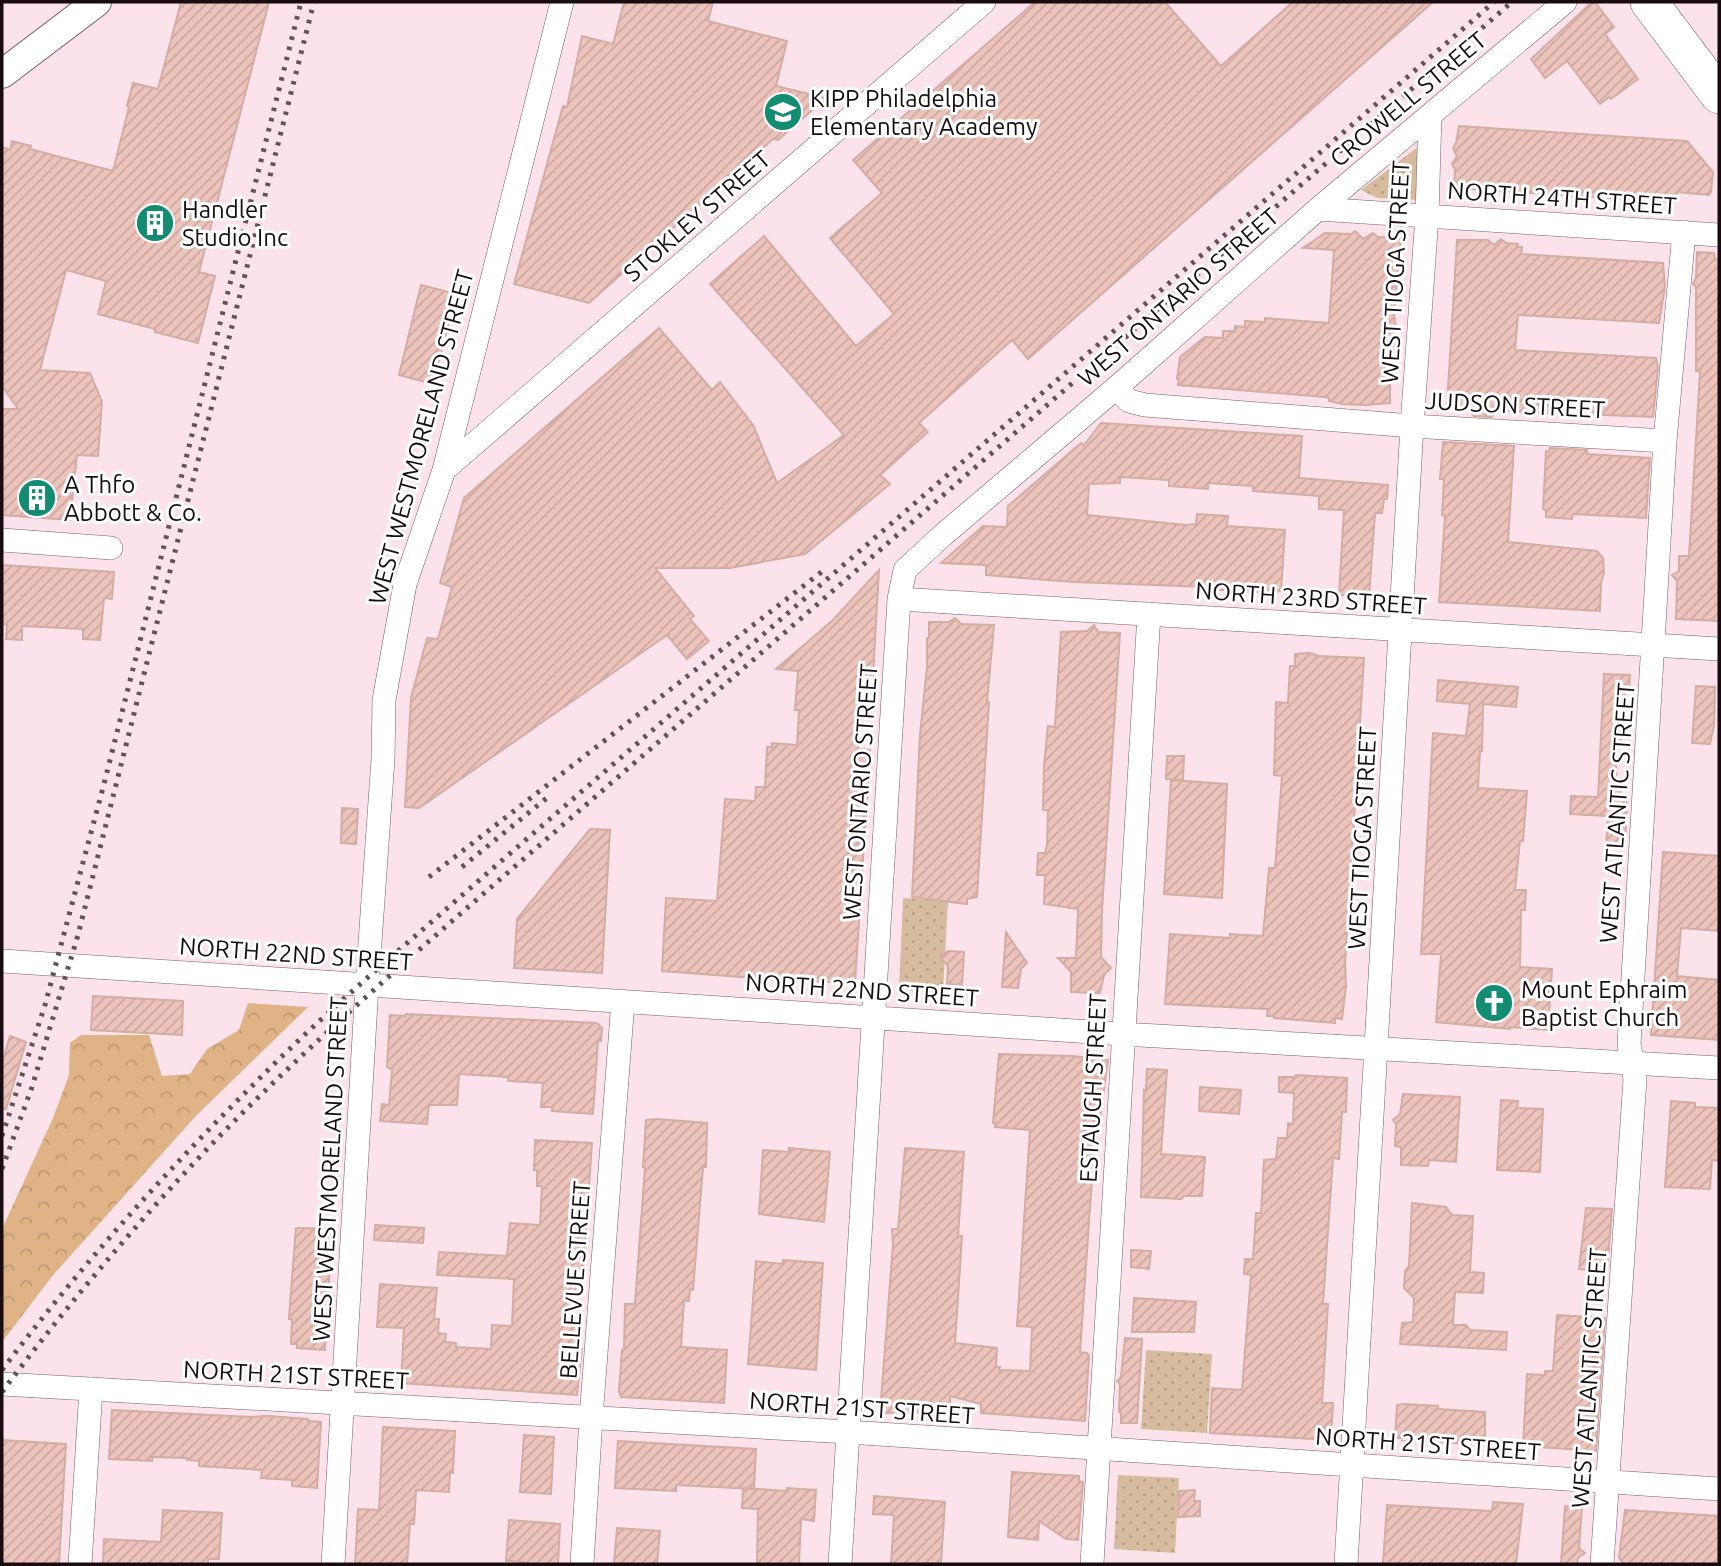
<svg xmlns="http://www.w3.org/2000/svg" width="1721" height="1566" font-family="Ubuntu,sans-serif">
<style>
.green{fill:url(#green-dots)}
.forest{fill:url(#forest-crowns)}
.building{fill:url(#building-hatch);stroke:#d4aca3;stroke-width:2}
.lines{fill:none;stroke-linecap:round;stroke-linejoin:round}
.minor-casing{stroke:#7e5b67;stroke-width:24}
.tertiary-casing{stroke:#7e5b67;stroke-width:30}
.primary-casing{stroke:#7e5b67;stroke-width:38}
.minor{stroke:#fff;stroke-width:23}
.tertiary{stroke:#fff;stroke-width:28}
.primary{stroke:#fff;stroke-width:37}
.rail{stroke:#635257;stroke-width:5;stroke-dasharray:3.5 7;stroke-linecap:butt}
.labels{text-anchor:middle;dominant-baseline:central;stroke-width:6;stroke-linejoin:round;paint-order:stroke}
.poi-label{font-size:24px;fill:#190c10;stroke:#fff;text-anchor:start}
.street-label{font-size:24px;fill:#190c10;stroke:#fff}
</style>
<defs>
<pattern id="green-dots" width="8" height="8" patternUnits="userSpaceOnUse" patternTransform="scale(1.75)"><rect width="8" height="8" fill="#d7bb9e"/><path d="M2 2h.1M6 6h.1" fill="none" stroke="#b8a087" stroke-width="1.8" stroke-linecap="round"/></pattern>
<pattern id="forest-crowns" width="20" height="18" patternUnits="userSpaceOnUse" patternTransform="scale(1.75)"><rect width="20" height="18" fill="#dfb386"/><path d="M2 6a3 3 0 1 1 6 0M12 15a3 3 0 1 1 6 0" fill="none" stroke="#bf9973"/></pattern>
<pattern id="building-hatch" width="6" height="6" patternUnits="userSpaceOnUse" patternTransform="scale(1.75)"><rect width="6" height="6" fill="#ecc4bb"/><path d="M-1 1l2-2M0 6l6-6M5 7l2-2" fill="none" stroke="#caa7a0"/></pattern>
</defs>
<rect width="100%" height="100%" fill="#fce3eb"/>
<path class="green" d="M1423,143L1420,200L1377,198L1361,190Z
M903,898L948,901L943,992L899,990Z
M1146,1350L1212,1354L1207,1433L1141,1429Z
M1118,1475L1179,1478L1175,1553L1114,1549Z"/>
<path class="forest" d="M248,1003L308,1007L195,1117L54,1274L2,1342V1229L53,1118L69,1075L70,1043L81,1035H149L162,1076L190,1074L207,1049L239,1030Z"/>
<path class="building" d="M181,2H269L199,272L215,276L198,343L155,332V329L98,314L106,281L66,270L40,370L90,373L102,402L98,456L77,455L70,520L2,515V409H18L2,386V147L10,150L12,141L31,146L30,149L113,171L129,107L127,106L133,83L158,89Z
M624,2H713L708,21L787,41L776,86L826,98L778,140L773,139L589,303L514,284L563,106L567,107L582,36L613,44Z
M1035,2H1165L1221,66L1293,2H1433L1028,359L1012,340L919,423L928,432L880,475L890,484L805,554L730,568H655L694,616L690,619L709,641L687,659L667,635L419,808L405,807L411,698L427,638L438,639L452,587L440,583L464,498L659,328L712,390L720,382L753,425L777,483L844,435L710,284L764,236L856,346L894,314L830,238L882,193L853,160Z
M1592,2H1595L1614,27L1605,34L1638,79L1611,99L1609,97L1600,104L1567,61L1545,78L1531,59Z
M1459,126L1687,141L1713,172L1711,192L1709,195L1677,192L1676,202L1454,188L1455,170L1452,164L1457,156L1453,148L1456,143Z
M1355,231L1363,239L1373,233L1378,237L1401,238L1394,314L1396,329L1392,374H1390V403L1365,405L1342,404L1329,401V398L1325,397L1178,385L1179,379H1177L1180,357L1205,337L1223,338V331H1235V326L1245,327V321L1265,322V318L1329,323L1334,250L1303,248L1325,233L1351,234Z
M1501,239L1506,243L1518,244L1517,247H1522L1521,254L1663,263L1665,287L1659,323L1518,315L1515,350L1656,358L1658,367L1653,417L1508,411H1495L1492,417L1474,416L1468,409L1447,406L1457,240H1488L1494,245Z
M1697,252L1714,253L1715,259L1719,260V621L1676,619L1677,581L1672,575L1679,571V556H1689L1700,372L1696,371V287L1693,284L1696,278Z
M421,285L456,294L433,384L399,375Z
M1101,423L1302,436L1299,478L1388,485L1387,499H1384L1382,513H1375L1369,597L1339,595L1344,510L1319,509V496L1253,491V486L1208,483V489L1183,487L1169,486V480L1120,477V483L1089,484L1087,515L1186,525L1196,524L1197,514L1228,516L1227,526L1285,530L1281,591L1252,592L1208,589V587L1074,582L986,575V565L941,563L983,526L1007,527L1008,506L1081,443L1084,445Z
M1443,442L1514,446L1508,542L1597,551L1603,558L1604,573L1601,583L1600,611L1439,602L1445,516L1442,515L1444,479H1440Z
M1550,448L1587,450V454L1650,458L1646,518L1573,514L1572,519L1546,517V510L1543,509L1546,451L1549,452Z
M2,565L114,572L112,599L104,598L100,640L83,639V629L22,626V640L6,639L7,625L2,624Z
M879,570L873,675L863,674L859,732L858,749L870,750L855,983L780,980L662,971L666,898L717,901L725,799L755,801L756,787H765L767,747H772V743L797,745L799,710H795L798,671L776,669L833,620Z
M955,618L961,624L994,625L987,702H989L977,897L967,899V904L912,897L920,735L927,667V638H929V622H949Z
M1094,625L1098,632L1120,633L1102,910L1101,957L1111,968L1104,975L1100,993L1071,992V972L1058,958H1076L1078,909L1044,904L1045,875H1037L1038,853H1045L1047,845L1048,810H1043L1044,765L1048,726L1055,727L1061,632L1087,631Z
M1309,653L1319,656L1364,658L1345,963L1346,986L1342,1019L1335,1018V1023L1274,1018V1016H1267L1268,1009L1165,1004L1170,934L1230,938V934L1263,936L1269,868H1275L1282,776L1274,775L1276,702L1288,703L1290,666H1295V654Z
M1604,674L1630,675L1629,692H1625L1620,746H1617L1616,778L1621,779L1620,798L1627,799L1625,848L1606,847L1608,816L1570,814L1571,796L1598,797Z
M1438,680L1518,687L1516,707L1483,704L1482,751H1480L1478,788L1527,791L1523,841H1520L1515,890H1526L1525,910H1521L1520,967L1552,969L1548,1030L1510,1027V1029L1436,1022L1441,954H1421L1433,733L1466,736L1470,704L1437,701Z
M1696,686L1715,687L1714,725L1710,744L1692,743Z
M1167,756H1184L1183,780L1166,779Z
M1171,780L1227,784L1222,898L1164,894Z
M342,808L358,809L356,844L341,843Z
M590,829L610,830L602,973L514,968L517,919Z
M1663,852L1719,856V931L1681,928L1677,976L1719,980V1040L1651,1035Z
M1006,932L1027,963L1021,969L1018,988L1002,987Z
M948,951L964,952L962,985L947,984L948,966L940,957Z
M93,996L183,1001L182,1035L91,1030Z
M406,1014L597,1023L602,1028L601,1041H598L593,1114L552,1111V1107H541L543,1083L508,1081V1077L459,1074L457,1105H429L427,1124L380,1121L382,1104L389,1105L392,1070L387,1067L390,1015L406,1016Z
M10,1036L26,1042L6,1109H2V1063Z
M999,1054L1072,1056L1108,1060L1099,1126H1097V1137L1095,1136L1080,1352L1087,1353L1089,1356L1085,1421L981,1413V1404L950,1396V1409H946V1412L880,1413L893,1244L892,1229H898L905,1148L964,1152L958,1236H962L955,1343L997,1348L996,1367H1000L999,1370L1030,1371L1032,1327L1017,1326L1030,1130L995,1127V1123H993Z
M1147,1069L1167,1070L1161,1154L1205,1157L1202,1196H1184L1181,1199L1141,1197L1144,1090L1146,1091Z
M1296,1075L1347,1078L1346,1112H1342L1339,1159L1333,1158L1323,1304H1328L1322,1403H1333L1331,1440L1210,1433L1212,1388L1242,1390L1251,1275L1244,1274L1245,1259H1253L1256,1213H1261L1264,1160L1276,1159L1278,1138H1287L1288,1123L1293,1124L1294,1093L1279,1092V1077H1295Z
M1200,1087L1241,1090L1239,1114L1199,1111Z
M1403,1094L1460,1097L1456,1162L1429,1160L1428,1166L1401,1165V1147L1395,1146L1396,1124L1393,1120L1400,1114Z
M1501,1100L1518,1101L1517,1108L1543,1109L1540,1172L1497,1170Z
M1671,1101L1695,1103V1107L1719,1108V1161L1712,1160L1710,1189L1665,1187Z
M657,1119L707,1123L706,1167H703L693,1290L690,1289L689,1301H684L681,1347L727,1350L724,1403L621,1397L619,1391L622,1350H624L625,1304H635L645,1167H643L646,1120Z
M535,1140L592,1143L582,1284L576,1283L573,1326L581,1327L579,1349H582L577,1395L401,1383L404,1328L377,1327L380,1284L437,1288L434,1319H439L438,1333L446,1334L445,1342L456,1343V1347L491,1349L492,1325L512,1326L514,1279L437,1275L439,1252L507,1256L510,1223L540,1225L542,1186H537V1170H534Z
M789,1148L830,1152L824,1222L759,1214L763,1150L789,1152Z
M1412,1203L1446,1207L1452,1215L1473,1216L1470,1272L1484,1273L1483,1293L1455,1292L1453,1325H1466L1470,1330L1507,1332L1506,1350L1400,1344L1402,1323L1413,1322L1414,1298L1404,1288L1405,1271L1409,1266Z
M1586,1208L1612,1209L1607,1272L1579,1269Z
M375,1225L424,1228L423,1243L374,1240Z
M296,1228L332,1229L325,1350L297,1348V1344H291L292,1319H289L290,1304Z
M1131,1250L1151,1251L1149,1269L1131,1267Z
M783,1260L823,1263L816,1370L748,1364L756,1261L782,1264Z
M1134,1298L1196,1302L1194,1332H1132Z
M1557,1315L1605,1318L1596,1451L1523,1446L1527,1374L1545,1375V1371H1553Z
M1125,1338L1142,1339L1137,1423H1121V1413L1119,1412L1120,1384L1117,1381L1121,1377Z
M1404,1404L1438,1406V1409L1485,1412V1441L1471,1440V1444L1402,1440L1403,1438H1395L1397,1405Z
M112,1410L251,1417L268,1416L308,1419V1421L321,1422L317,1488L292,1486V1480L261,1478L262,1470L199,1466V1461L187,1460L188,1458L152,1457V1461L109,1459Z
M383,1427L455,1431L453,1473L450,1472L449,1492L416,1490L414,1524H410L407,1564H355L358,1509L379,1510Z
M524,1435L554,1437L551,1494L520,1492Z
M2,1440L66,1444L59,1564H2Z
M618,1441L756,1449L754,1489L676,1485V1491L615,1488Z
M1012,1472L1079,1476V1481L1083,1482L1078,1540L1066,1539L1039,1521L1038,1540L1008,1537Z
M743,1488L787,1491V1488L816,1490L814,1521L801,1519L799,1564H757L758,1509L742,1508Z
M1195,1490L1194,1501H1200V1516L1178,1517L1179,1491Z
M874,1496L945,1502L941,1563L891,1564L894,1515L873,1514Z
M1493,1502L1523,1504L1516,1564H1383L1387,1505L1492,1511Z
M1565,1506L1582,1507L1579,1548L1585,1553L1578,1558L1577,1564H1561Z
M163,1510L222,1513L219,1559H208V1564H103L104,1539L161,1542Z
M1625,1510L1719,1516V1564H1624L1619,1558Z
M509,1520L560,1524L558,1564H524V1562L506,1561Z
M617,1528L660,1531L657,1564H614Z"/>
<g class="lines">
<g class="minor-casing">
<path id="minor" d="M1318,209L1719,235
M1116,388L1129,401L1145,405L1412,426L1665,441
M444,470L984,2
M2,540L111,548
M899,599L1719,649
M2,961L1122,1034L1719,1068
M2,1384L848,1432L1719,1489
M80,1564L91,1389
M333,1564L367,985L383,759L384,700L405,584L444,470L562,2
M582,1564L591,1418L623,1001
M840,1564L899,599L905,570L943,535L1116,388L1318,209L1565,2
M1092,1564L1149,614
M1346,1564L1412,426L1427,216L1430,115
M1602,1564L1635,1079L1629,1044L1665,441L1684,232"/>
</g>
<g class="tertiary-casing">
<path id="tertiary" d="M2,74L97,2"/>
</g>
<g class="primary-casing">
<path id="primary" d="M1649,2L1719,95"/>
</g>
<use href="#minor" class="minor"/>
<use href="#tertiary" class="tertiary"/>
<use href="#primary" class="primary"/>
<path class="rail" d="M462,867L548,797
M429,877L824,570
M2,1136L45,1005L104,784L301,2
M2,1169L32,1087L78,935L314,2
M2,1370C79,1268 164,1173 255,1083C327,1010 407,944 484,876L1494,2
M2,1392C61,1313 125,1237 192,1165C278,1073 373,990 467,908L1512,2"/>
</g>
<defs>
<g id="school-disc" transform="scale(2.0125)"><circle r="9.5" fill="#138d71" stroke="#fff"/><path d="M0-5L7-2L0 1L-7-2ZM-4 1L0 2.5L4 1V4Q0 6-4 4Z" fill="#fff"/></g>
<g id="building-disc" transform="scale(2.0125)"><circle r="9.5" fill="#138d71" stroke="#fff"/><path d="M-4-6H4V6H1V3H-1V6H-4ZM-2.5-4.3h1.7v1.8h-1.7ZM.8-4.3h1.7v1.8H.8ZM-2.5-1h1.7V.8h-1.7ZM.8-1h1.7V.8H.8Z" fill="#fff"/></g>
<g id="church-disc" transform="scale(2.0125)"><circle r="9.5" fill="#138d71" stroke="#fff"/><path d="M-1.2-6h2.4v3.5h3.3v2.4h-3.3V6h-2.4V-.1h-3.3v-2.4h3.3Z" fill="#fff"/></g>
</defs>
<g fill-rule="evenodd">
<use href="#school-disc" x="783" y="112"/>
<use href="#building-disc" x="155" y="223"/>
<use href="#building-disc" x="37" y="498"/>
<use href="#church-disc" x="1494" y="1003"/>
</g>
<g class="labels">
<g class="poi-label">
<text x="810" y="98">KIPP Philadelphia<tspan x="810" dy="28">Elementary Academy</tspan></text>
<text x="182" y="209">Handler<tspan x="182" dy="28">Studio Inc</tspan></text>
<text x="64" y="484">A Thfo<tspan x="64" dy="28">Abbott &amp; Co.</tspan></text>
<text x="1521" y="989">Mount Ephraim<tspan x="1521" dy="28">Baptist Church</tspan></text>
</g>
<g class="street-label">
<text transform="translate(1408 99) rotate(-40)">CROWELL STREET</text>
<text transform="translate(1562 198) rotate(4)">NORTH 24TH STREET</text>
<text transform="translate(697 216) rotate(-41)">STOKLEY STREET</text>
<text transform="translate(1395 272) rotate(-87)">WEST TIOGA STREET</text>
<text transform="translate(1178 297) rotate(-41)">WEST ONTARIO STREET</text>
<text transform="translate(1515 405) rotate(3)">JUDSON STREET</text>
<text transform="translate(421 437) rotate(-75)">WEST WESTMORELAND STREET</text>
<text transform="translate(1311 598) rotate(4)">NORTH 23RD STREET</text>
<text transform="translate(860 792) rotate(-86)">WEST ONTARIO STREET</text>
<text transform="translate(1617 813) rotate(-86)">WEST ATLANTIC STREET</text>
<text transform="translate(1362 838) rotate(-87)">WEST TIOGA STREET</text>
<text transform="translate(296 954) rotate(4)">NORTH 22ND STREET</text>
<text transform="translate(862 990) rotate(4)">NORTH 22ND STREET</text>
<text transform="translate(1093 1088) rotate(-87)">ESTAUGH STREET</text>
<text transform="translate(330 1169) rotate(-87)">WEST WESTMORELAND STREET</text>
<text transform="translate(575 1280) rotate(-86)">BELLEVUE STREET</text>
<text transform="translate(296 1375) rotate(3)">NORTH 21ST STREET</text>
<text transform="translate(1589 1378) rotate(-86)">WEST ATLANTIC STREET</text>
<text transform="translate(862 1408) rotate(4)">NORTH 21ST STREET</text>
<text transform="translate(1428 1444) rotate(4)">NORTH 21ST STREET</text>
</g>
</g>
<rect width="1721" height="1566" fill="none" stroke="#190c10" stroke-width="7"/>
</svg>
